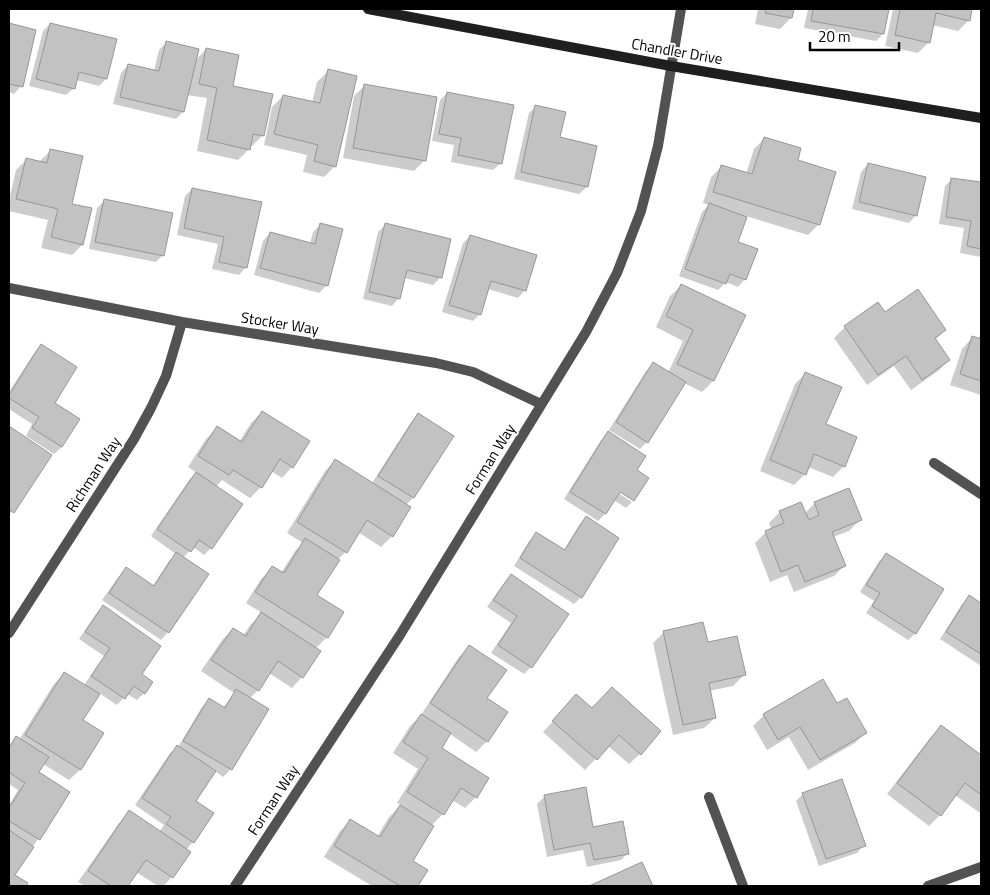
<svg xmlns="http://www.w3.org/2000/svg" width="990" height="895" font-family="'Titillium Web',sans-serif">
<style>
.shadow{fill:#0003}
.building{fill:#c2c2c2;stroke:#969696}
.lines{fill:none;stroke-linecap:round;stroke-linejoin:round}
.street{stroke:#525252;stroke-width:10}
.secondary{stroke:#1f1f1f;stroke-width:10}
.labels{text-anchor:middle;dominant-baseline:central;stroke-width:4;stroke-linejoin:round;paint-order:stroke}
.street-label{font-size:15px;fill:#000;stroke:#fff}
</style>
<rect width="100%" height="100%" fill="#fff"/>
<path class="shadow" d="M758,9H793L791,18L780,29L755,24Z
M808,9H887L883,34L876,41L804,28Z
M893,9H971L969,20L958,31L932,25L929,42L918,53L885,46Z
M9,24L35,31L21,86L14,94L9,92Z
M50,24L106,79L99,86L76,80L74,88L66,95L29,86L43,31Z
M166,43L195,61L206,49L263,135L252,146H249V149L238,160L197,151L207,98L187,95L183,112L176,119L113,104L121,73L128,65L154,71L159,50Z
M328,71L335,166L324,177L303,172L307,155L264,145L272,107L283,96L312,103L317,82Z
M365,85L425,160L414,171L343,158L354,96Z
M447,93L501,163L493,170L451,162L454,145L432,141L440,100Z
M536,106L559,138L587,187L579,194L514,179L529,113Z
M765,138L796,161L819,224L808,235L746,216L737,243L745,279L738,287L726,282L718,290L679,276L702,212L709,205L703,203L711,177L722,166L746,174L754,149Z
M51,150L82,245L72,255L41,248L48,220L9,211V200L16,170L27,159L39,162Z
M868,164L916,215L909,223L852,209L861,172Z
M952,179L981,184V257L960,253L964,228L939,224L945,186Z
M192,189L246,267L239,275L212,269L218,244L177,235L185,196Z
M104,201L163,255L156,262L89,249L97,208Z
M321,224L326,286L319,293L254,275L263,241L270,233L310,244L313,232Z
M385,225L450,240L440,278L433,285L404,278L399,298L392,306L363,299L378,232Z
M470,236L525,290L518,298L488,289L480,314L473,321L442,312L463,243Z
M681,286L744,316L713,381L702,392L684,383L647,442L640,449L609,430L646,371L653,364L668,373L683,341L656,327L670,296Z
M884,314L945,330L935,340L949,360L938,371L911,390L894,366L867,385L834,338L845,327Z
M981,331V395L950,385L962,349L972,338L978,340Z
M41,345L62,447L54,454L26,436L32,424L9,409V392L34,353Z
M806,373L825,425L844,466L833,477L808,467L805,474L794,485L760,471L795,384Z
M262,412L292,467L282,478L271,471L261,487L250,498L222,480L216,487L211,548L204,555L193,547L183,558L168,632L161,640L102,600L119,576L126,569L152,587L169,561L176,554L151,536L189,480L197,473L188,467L206,439L217,428L239,442L251,423Z
M418,414L452,436L413,498L406,505L392,536L381,547L358,532L346,552L337,560L315,596L327,637L315,649L302,677L292,688L269,673L258,690L249,699L267,710L231,769L223,777L215,771L195,801L193,842L186,850L189,852L172,877L163,886H158L136,872L126,886H85L78,882L119,823L130,812L159,832L164,825L135,805L170,753L178,747L202,707L209,700L223,708L234,693L201,671L222,640L233,629L243,636L251,624L262,613L246,603L261,579L272,568L281,573L295,551L303,543L287,533L325,471L335,461L372,483L411,422Z
M9,427L50,455L9,516Z
M608,433L636,471L647,478L633,500L615,488L614,490L632,502L626,508L614,500L605,514L598,521L564,499L601,440Z
M815,503L860,520L849,531L833,537L845,565L834,576L794,592L787,575L770,582L755,543L766,532L772,530L769,523L780,512L801,504L805,513Z
M586,518L581,597L574,604L514,566L529,541L537,534L563,551L579,525Z
M887,554L916,633L908,640L866,613L874,601L860,592L879,561Z
M511,576L531,667L524,674L491,653L511,623L487,607L504,583Z
M969,597L981,604V666L940,639L962,604Z
M103,607L140,675L144,693L137,700L127,694L117,705L99,693L81,720L102,733L80,770L69,780L43,764L38,773L69,792L14,875L26,883L24,886H9V805L18,790L9,784V745L16,738L19,740L54,684L65,673L84,685L104,656L79,639L96,614Z
M664,632L707,643L744,675L733,686L709,691L715,718L704,728L673,735L653,643Z
M469,647L486,699L487,741L476,752L450,734L440,749L476,797L465,808L452,800L443,814L431,826L412,861L427,870L417,886H372L324,857L340,831L351,820L377,837L389,817L401,805L397,803L418,769L393,753L410,726L421,715L458,658Z
M576,696L640,754L629,764L608,746L585,770L543,732Z
M836,705L866,732L855,743L808,770L789,737L767,750L753,726L764,715Z
M941,727L981,757V812L980,813L955,795L940,815L929,826L887,794L930,738Z
M803,794L864,845L857,853L819,866L796,801Z
M545,796L592,828L628,853L621,860L587,867L583,850L547,857L537,804Z
M641,864L652,886H592Z"/>
<path class="building" d="M766,9H794L792,18L765,13Z
M813,9H889L884,34L811,21Z
M900,9H972L970,21L936,13L930,43L895,35Z
M9,23L36,30L23,87L9,84Z
M50,23L117,39L107,79L79,72L75,89L36,79Z
M166,41L199,49L184,112L120,97L128,64L159,71Z
M206,48L239,55L233,86L273,94L264,136L253,134L250,150L207,140L217,88L199,84Z
M328,69L357,76L336,167L314,161L318,145L274,134L283,95L320,103Z
M364,84L437,97L426,161L353,148Z
M447,92L514,105L502,164L458,155L461,138L439,134Z
M535,105L566,112L560,137L597,146L588,187L521,172Z
M764,137L801,148L798,160L836,172L820,225L713,192L721,165L752,174Z
M50,149L83,156L72,204L92,208L83,245L51,237L58,209L16,199L26,158L47,163Z
M868,163L926,177L917,216L859,202Z
M951,178L981,182V249L967,246L971,221L946,217Z
M192,188L262,202L247,268L219,262L224,237L184,228Z
M104,199L173,213L164,256L95,242Z
M709,203L747,217L738,242L758,249L746,280L730,274L726,284L685,269Z
M320,223L343,229L328,286L260,268L270,232L315,244Z
M385,223L451,239L442,278L407,270L400,299L369,292Z
M470,235L537,255L526,291L491,281L481,315L449,305Z
M681,284L746,315L714,381L677,364L693,330L666,316Z
M918,289L946,330L935,338L950,360L922,380L906,356L878,375L844,326L878,302L885,312Z
M972,336L981,339V381L960,374Z
M41,344L77,367L55,403L80,419L62,447L32,428L39,417L9,398V395Z
M653,362L686,382L648,443L616,422Z
M805,372L842,387L826,424L857,437L845,467L814,454L806,475L770,460Z
M262,411L310,441L293,468L280,459L262,488L233,470L229,475L198,456L217,426L242,442Z
M418,413L454,436L414,498L378,476Z
M9,426L52,455L14,513L9,509Z
M608,431L646,456L637,470L649,478L634,501L620,492L606,514L570,492Z
M335,459L411,507L393,537L367,520L347,553L297,522Z
M196,472L243,504L212,549L199,540L191,552L157,529Z
M849,488L862,520L832,532L846,566L805,582L798,565L781,572L765,531L784,523L779,511L801,502L809,520L819,515L814,502Z
M586,516L619,538L582,598L520,558L536,532L565,550Z
M305,538L340,560L317,595L344,612L328,638L255,592L272,566L284,573Z
M176,552L209,574L169,633L109,593L126,567L154,586Z
M886,553L944,589L916,634L872,606L880,593L866,585Z
M511,574L569,614L532,668L498,645L517,616L493,600Z
M969,595L981,603V654L946,632Z
M103,605L161,646L142,674L153,682L145,694L134,686L125,699L91,676L110,648L85,632Z
M261,612L321,651L303,678L278,661L259,691L211,660L233,628L246,636Z
M703,622L708,642L737,636L746,675L709,683L716,718L683,725L663,631Z
M469,645L507,670L487,698L508,712L488,742L430,703Z
M64,672L100,694L83,720L104,733L81,770L25,735Z
M823,679L837,703L847,698L867,733L820,760L800,727L778,740L763,714Z
M612,687L661,731L641,755L619,735L597,760L552,721L576,694L592,708Z
M236,689L269,709L232,770L183,741L209,698L225,708Z
M421,714L451,733L442,748L489,778L477,798L461,788L444,815L407,792L428,758L403,742Z
M941,725L981,755V795L965,783L941,816L897,783Z
M16,736L49,757L39,772L70,792L40,840L9,821V808L25,783L9,772V748Z
M177,745L216,771L196,801L214,813L194,843L166,824L171,817L142,798Z
M842,779L866,846L826,859L802,793Z
M586,787L593,827L623,821L629,854L594,860L590,843L554,850L544,795Z
M400,805L434,826L413,861L428,870L418,886H400L334,846L350,819L380,837Z
M129,810L191,852L173,878L146,860L128,886H111L88,871Z
M9,830L34,847L15,875L28,883L26,886H9Z
M642,862L653,886H589Z"/>
<g class="lines">
<path class="street" d="M9,288L182,322L436,363L473,372L541,404
M934,463L981,494
M9,633L134,439L151,408L166,376L182,322
M709,797L743,886
M235,886L400,635L586,332L617,273L641,211L658,146L681,9
M928,886L981,867"/>
<path class="secondary" d="M368,9L671,66L981,118"/>
</g>
<g class="labels">
<g class="street-label">
<text transform="translate(677 51) rotate(10)">Chandler Drive</text>
<text transform="translate(280 323) rotate(9)">Stocker Way</text>
<text transform="translate(490 459) rotate(-58)">Forman Way</text>
<text transform="translate(93 474) rotate(-57)">Richman Way</text>
<text transform="translate(273 800) rotate(-57)">Forman Way</text>
</g>
</g>
<rect width="990" height="895" fill="none" stroke="#000000" stroke-width="20"/>
<path d="M810 42v8h89v-8" fill="none" stroke="#000000" stroke-width="2.5"/>
<text x="818" y="42" font-size="15" fill="#000000" stroke="#ffffff" stroke-width="4" paint-order="stroke">20 m</text>
</svg>
